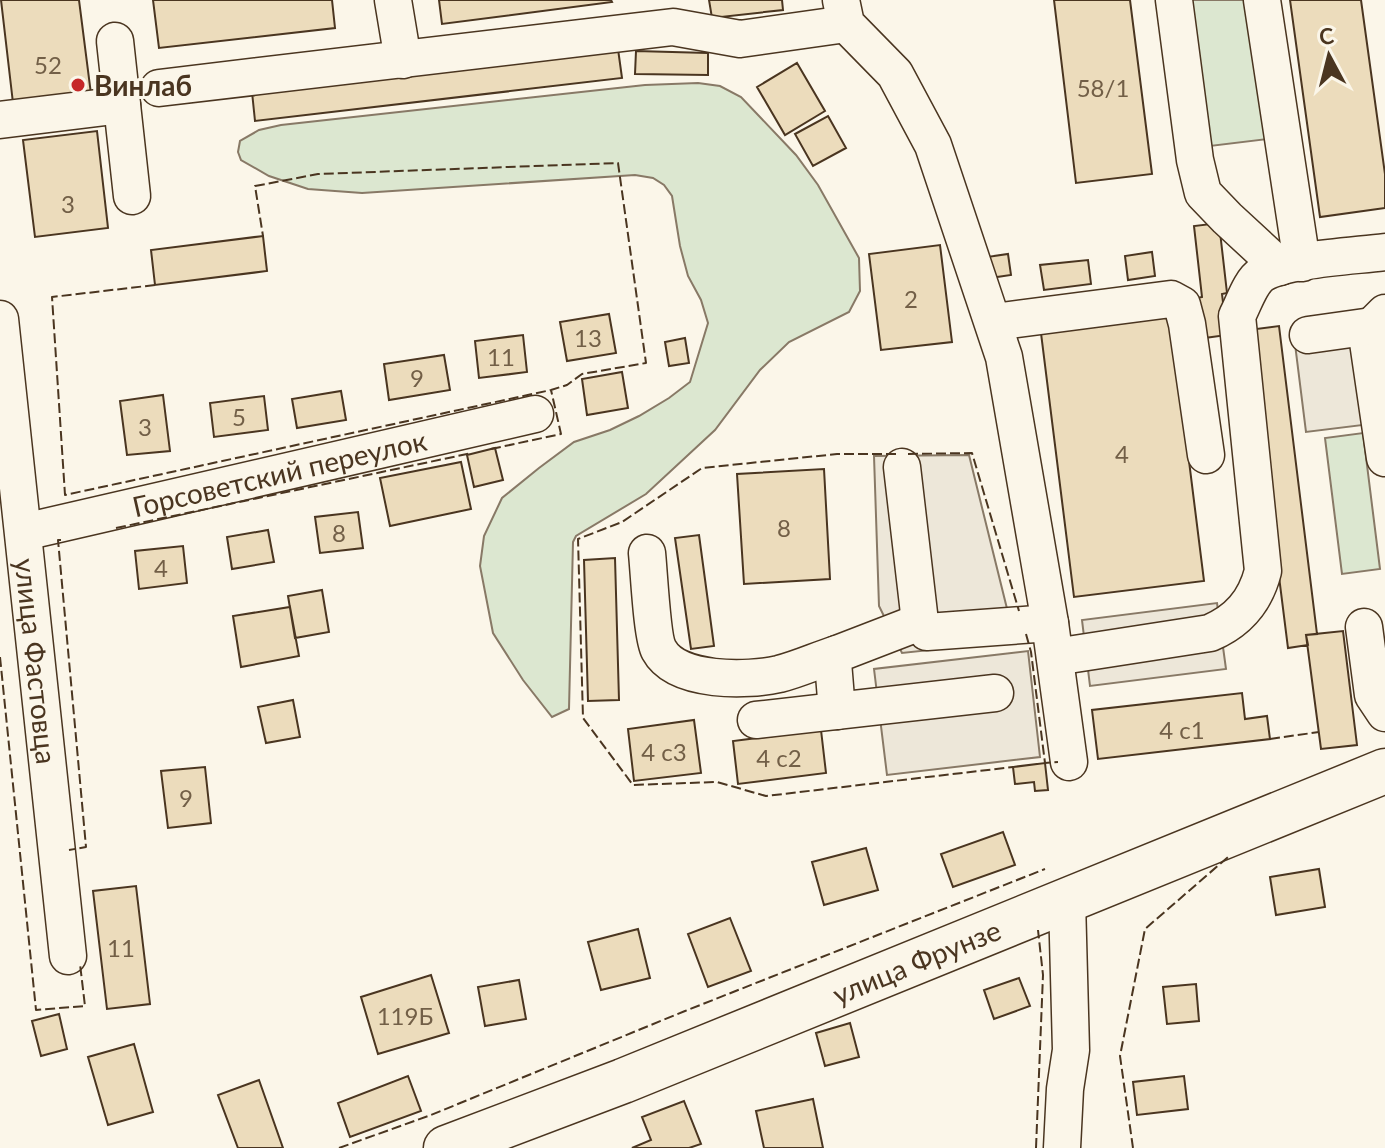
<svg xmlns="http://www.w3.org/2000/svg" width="1385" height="1148" font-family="Lato,sans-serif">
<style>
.green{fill:#dce7d0;stroke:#887966;stroke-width:2}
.parking{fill:#ede7d9;stroke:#887966;stroke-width:2}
.building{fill:#ecdcbc;stroke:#4a3520;stroke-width:2}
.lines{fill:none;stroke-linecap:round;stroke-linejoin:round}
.minor-casing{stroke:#4a3520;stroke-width:39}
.major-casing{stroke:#4a3520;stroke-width:47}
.minor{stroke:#fbf6e9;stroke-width:36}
.major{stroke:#fbf6e9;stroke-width:44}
.fence{stroke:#4a3520;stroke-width:2;stroke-dasharray:10 4;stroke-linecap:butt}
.poi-dot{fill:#c62828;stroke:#fbf6e9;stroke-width:3}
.labels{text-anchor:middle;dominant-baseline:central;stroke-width:6;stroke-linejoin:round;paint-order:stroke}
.number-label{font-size:24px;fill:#725f47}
.poi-label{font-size:28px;font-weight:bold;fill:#4a3520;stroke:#fbf6e9;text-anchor:start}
.street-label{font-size:28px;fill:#4a3520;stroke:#fbf6e9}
</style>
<rect width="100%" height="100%" fill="#fbf6e9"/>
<path class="green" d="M1183,0H1250L1268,139L1202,147Z
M698,83L720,86L741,97L796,155L818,185L859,258L860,291L849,312L789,342L760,370L715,430L646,494L576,536L573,542L569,709L552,717L523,680L493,633L480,566L484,536L502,498L539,468L574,442L610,430L639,416L669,398L690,382L708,323L701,300L688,276L680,246L672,196L664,185L653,178L635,175L362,193L308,189L269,176L241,160L238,152L240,141L259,130L281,125L645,85Z
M1363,433L1380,569L1342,574L1325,438Z"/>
<path class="parking" d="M1349,321L1363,425L1306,432L1293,328Z
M969,455L1015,641L902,653L879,606L874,456Z
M1217,603L1226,669L1090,686L1082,620Z
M1028,651L1040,757L887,775L874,669Z"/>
<path class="building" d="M1,0H79L91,94L13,103Z
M153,0H332L335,28L159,48Z
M439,0H611L612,2L442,24Z
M709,0H782L783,10L712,18Z
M1054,0H1130L1152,174L1076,183Z
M1290,0H1361L1385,174V208L1320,217Z
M618,49L622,78L255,121L252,92Z
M636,51L708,53V75L635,74Z
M797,63L825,111L785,135L757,87Z
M828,116L846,148L813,166L795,134Z
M97,131L108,228L35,237L23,140Z
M1219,223L1227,293L1222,294L1227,335L1197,339L1193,299L1202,297L1194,226Z
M263,236L267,271L155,285L151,250Z
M940,245L952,342L881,350L869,254Z
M1152,252L1155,276L1128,280L1125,256Z
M1008,254L1011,275L990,278L987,257Z
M1088,260L1091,284L1044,290L1040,265Z
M1170,309L1204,581L1074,597L1040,325Z
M609,314L616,353L567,361L560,322Z
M1279,326L1317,634L1306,635L1308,645L1288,648L1248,330Z
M523,335L527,372L479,378L475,341Z
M685,338L689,363L669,366L665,342Z
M444,355L450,390L389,400L384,364Z
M622,372L628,408L587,415L582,379Z
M341,391L346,420L297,428L292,399Z
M163,395L170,451L127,455L120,401Z
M264,396L268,430L214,437L210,403Z
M495,448L503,480L474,487L467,455Z
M461,462L471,509L390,526L380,478Z
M824,469L830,579L744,584L737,474Z
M358,512L363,548L320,553L315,517Z
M268,530L274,562L232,569L227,537Z
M699,535L714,646L691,649L675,538Z
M183,546L187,583L139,589L135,551Z
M615,558L619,700L588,701L584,560Z
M322,590L329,632L295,638L288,596Z
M290,607L299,656L241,667L233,616Z
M1343,631L1357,745L1321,749L1306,635Z
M1242,693L1245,719L1267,716L1270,739L1098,759L1092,710Z
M293,700L300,737L266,743L258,707Z
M694,720L701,773L634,781L628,729Z
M821,730L826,773L738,784L733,741Z
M1045,763L1048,790L1035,791L1034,782L1015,784L1013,767Z
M205,767L211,823L168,828L161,771Z
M1003,832L1015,865L953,887L941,854Z
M866,848L878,890L824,905L812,862Z
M1319,869L1325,907L1276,915L1270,877Z
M136,886L150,1004L107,1009L93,891Z
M730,918L751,971L708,987L688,934Z
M638,929L650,978L601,990L588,942Z
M431,975L449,1033L378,1054L361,997Z
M1019,978L1030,1006L994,1019L984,990Z
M519,980L526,1019L485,1026L478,987Z
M1196,984L1199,1021L1167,1024L1163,987Z
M59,1014L67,1049L41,1056L32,1021Z
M850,1023L859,1057L825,1066L816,1033Z
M134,1044L153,1112L108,1125L88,1057Z
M408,1076L421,1111L350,1137L338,1103Z
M1184,1076L1188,1109L1137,1115L1133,1082Z
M259,1080L283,1148H238L218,1095Z
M813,1099L823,1148H764L756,1111Z
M684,1101L701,1144L689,1148H632L651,1140L642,1117Z"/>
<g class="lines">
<g class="minor-casing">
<g id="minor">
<path d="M393,0L403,60"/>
<path d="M841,0L846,24L895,74L933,145L1004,357L1050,623L1069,762"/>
<path d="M1174,0L1195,160L1203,193L1227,218L1280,267"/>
<path d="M1262,0L1302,263"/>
<path d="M115,41L132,196"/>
<path d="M159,88L673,27L740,39L846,24"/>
<path d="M0,120L122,105"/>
<path d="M1385,313L1372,326L1368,342L1385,458"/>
<path id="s1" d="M0,319L68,956"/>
<path d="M994,322L1171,299L1182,305L1187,324L1206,455"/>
<path d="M1308,335L1372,326"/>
<path d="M902,467L920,622L927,632L1050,623"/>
<path id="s2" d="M24,532L535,414"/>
<path d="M647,553C649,572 652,638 659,650C677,683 748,681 779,674C799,669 818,660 837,654"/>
<path d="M1364,627L1373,695L1385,713"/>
<path d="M1055,657L1210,633C1238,621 1255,602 1263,571L1237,316C1244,303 1250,282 1262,274C1286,259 1355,256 1385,252"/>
<path d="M837,711L833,662L837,654L920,622"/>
<path d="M756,720L995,693"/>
<path d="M1062,1148L1065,1089L1071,1050L1067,901"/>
</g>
</g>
<g class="major-casing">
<g id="major">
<path id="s3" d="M446,1148L623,1081L1385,771"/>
</g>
</g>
<use href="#minor" class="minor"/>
<use href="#major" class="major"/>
<path class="fence" d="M155,285L52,297L65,495L551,390L567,385L582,374L646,363L618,163L318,174L255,186L263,236
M491,449L561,434L551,390
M896,454H837L702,468L622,522L578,539L583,718L633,785L717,782L766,796L1013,767
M908,454L972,453L1019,611
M116,528L472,453
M61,540H58L86,847L69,850
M1026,634L1031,652L1045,763L1058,762
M0,657L36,1010L85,1006L80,964
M1270,739L1319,732
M339,1148L431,1115L685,1011L1045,869
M1036,1148L1043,975L1038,930
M1133,1148L1120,1056L1145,929L1228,857"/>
</g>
<circle class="poi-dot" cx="78" cy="85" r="8"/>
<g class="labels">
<g class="number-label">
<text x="48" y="64">52</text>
<text x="1103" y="87">58/1</text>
<text x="68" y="203">3</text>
<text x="911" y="298">2</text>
<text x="588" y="337">13</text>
<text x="501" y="356">11</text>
<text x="417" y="377">9</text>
<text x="239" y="416">5</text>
<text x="145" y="426">3</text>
<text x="1122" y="453">4</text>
<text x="784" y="527">8</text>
<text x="339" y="532">8</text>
<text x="161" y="567">4</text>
<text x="1182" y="729">4 с1</text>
<text x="664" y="751">4 с3</text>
<text x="779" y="757">4 с2</text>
<text x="186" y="797">9</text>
<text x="121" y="947">11</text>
<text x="405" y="1015">119Б</text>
</g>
<g class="poi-label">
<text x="94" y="85">Винлаб</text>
</g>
<g class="street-label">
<text stroke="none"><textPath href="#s2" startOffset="262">Горсоветский переулок</textPath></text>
<text stroke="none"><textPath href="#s1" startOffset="344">улица Фастовца</textPath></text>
<text stroke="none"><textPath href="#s3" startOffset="506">улица Фрунзе</textPath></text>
</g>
</g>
<g transform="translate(1329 56) rotate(353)" stroke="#fbf6e9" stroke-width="6" paint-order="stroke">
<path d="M0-6L14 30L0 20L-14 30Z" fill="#4a3520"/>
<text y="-12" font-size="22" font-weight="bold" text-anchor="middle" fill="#4a3520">С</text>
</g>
</svg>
